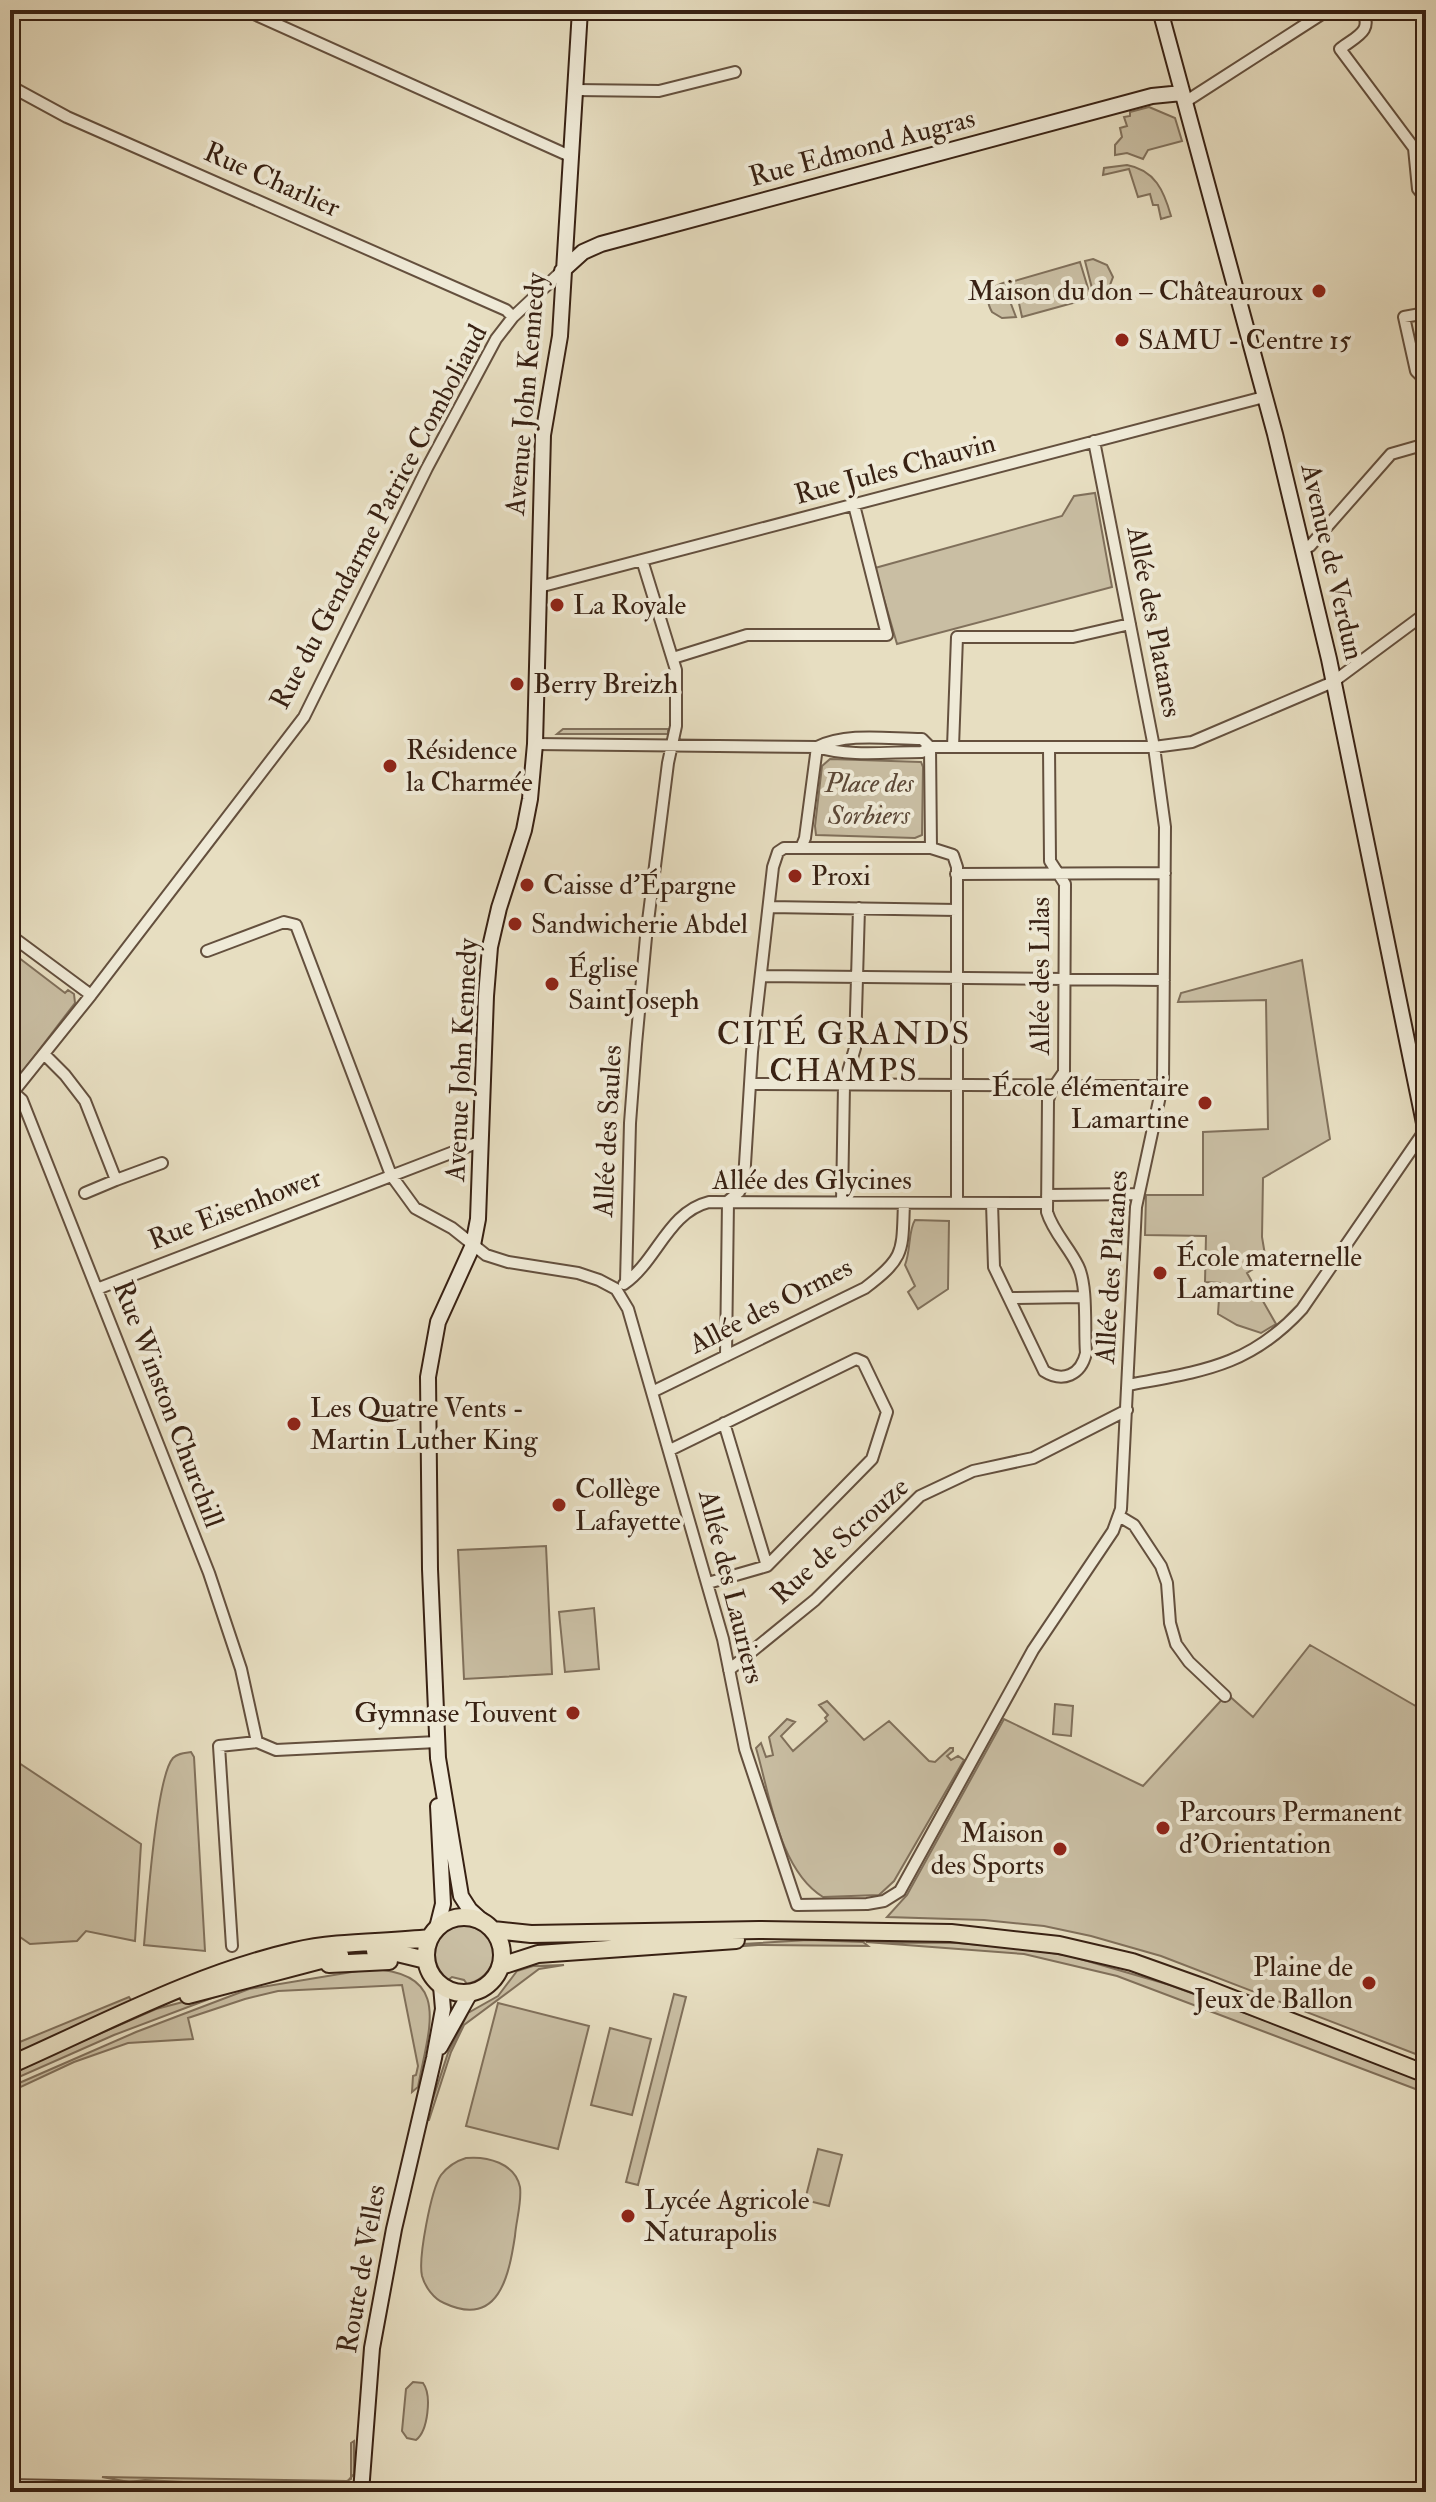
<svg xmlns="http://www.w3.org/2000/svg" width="1436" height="2502" font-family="'IM FELL Double Pica',serif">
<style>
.green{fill:#c9bea3;stroke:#80705b;stroke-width:2}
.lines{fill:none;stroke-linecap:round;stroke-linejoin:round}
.minor-casing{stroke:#64503e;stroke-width:14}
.secondary-casing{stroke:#382113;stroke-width:18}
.primary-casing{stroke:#382113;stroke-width:20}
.minor{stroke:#efead7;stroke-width:10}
.secondary{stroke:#efead7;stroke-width:14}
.primary{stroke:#e7dec1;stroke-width:16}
.poi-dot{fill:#8f2418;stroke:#efead7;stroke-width:3}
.labels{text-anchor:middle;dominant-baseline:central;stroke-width:8;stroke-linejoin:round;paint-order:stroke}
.street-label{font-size:28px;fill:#382113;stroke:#efead7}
.poi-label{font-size:28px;fill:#382113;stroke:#efead7;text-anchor:start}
.park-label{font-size:28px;font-style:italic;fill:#5c4837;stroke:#efead7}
.quarter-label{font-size:32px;letter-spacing:2px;fill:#382113;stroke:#efead7}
</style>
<rect width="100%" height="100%" fill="#e7dec1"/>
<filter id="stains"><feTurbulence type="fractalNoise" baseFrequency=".0025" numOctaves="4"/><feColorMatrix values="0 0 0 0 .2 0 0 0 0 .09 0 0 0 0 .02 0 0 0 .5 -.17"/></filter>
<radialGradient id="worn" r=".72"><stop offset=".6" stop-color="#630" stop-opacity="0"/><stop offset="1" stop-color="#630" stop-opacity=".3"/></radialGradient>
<path class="green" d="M1149,107L1175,118L1182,141L1148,150L1143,159L1127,153L1115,155V145L1122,137L1120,128L1127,126L1124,117L1130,116V112Z
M1127,165C1155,170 1164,191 1171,216L1161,219L1158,205H1153L1150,194L1138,197L1129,169L1103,175L1104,168Z
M1093,259L1107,265L1113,277L1108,290L1094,296L1085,261Z
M1080,262L1091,298L1022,317L1017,294H1015L1011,282Z
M1006,282L1008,296L1016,317L1002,318L992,312C983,296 991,286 1006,282Z
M1095,493L1112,587L897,644L875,568L1062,516L1074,496Z
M563,729H668V734H557Z
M830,759L921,762L923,767L922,835L915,838L816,835L815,826L822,766Z
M10,951L65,993L68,990L74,994L75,1003L10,1088Z
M1302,960L1330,1139L1263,1178L1262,1237L1266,1261L1247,1273L1276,1324L1261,1333L1237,1325L1218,1314L1220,1283L1205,1282L1206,1236L1145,1235L1146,1195H1203V1132L1268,1129L1266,1000L1178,1002L1181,993Z
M915,1220L949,1221L948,1289L918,1309L908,1292L915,1286L905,1265C911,1250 908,1231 915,1220Z
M546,1546L552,1674L464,1679L458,1550Z
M594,1608L599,1669L565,1672L559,1612Z
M1310,1645L1426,1712V2058L1161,1956L1091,1936L1044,1926L984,1920L887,1917L907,1895L1004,1719L1143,1786L1227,1694L1253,1717Z
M827,1701L864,1740L889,1721L929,1761L935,1762L950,1748H953V1751L947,1756L951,1760L958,1756L964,1760L894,1881L879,1895L823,1897C779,1870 770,1795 756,1748L761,1743L766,1757L773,1755L769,1737L787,1719L795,1722L781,1736L793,1751L827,1721L825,1718L828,1715L819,1705Z
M1055,1704L1073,1706L1071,1736L1053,1734Z
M191,1752L194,1757L205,1951L144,1945C147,1912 156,1777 173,1758C178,1753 184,1753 191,1752Z
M10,1757L141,1844L135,1941L86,1931L77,1941L30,1944L10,1930Z
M463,1925C481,1927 492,1936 494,1954C492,1971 483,1980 467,1984L464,1980L452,1977L448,1980C425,1960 434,1929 463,1925Z
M808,1940L863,1942L868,1946L758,1945L691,1950V1947Z
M866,1942L957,1943L1022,1948L1070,1956L1170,1985L1426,2081V2093L1117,1976L1024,1954Z
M564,1965L539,1969L464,2025L451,2052L429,2120H426L448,2053L468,2013L498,1996L517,1971L533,1966Z
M370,1969C454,1972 428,2030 418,2087L412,2092L413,2076L416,2075L418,2066L402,1985L278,1991L245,1999L188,2018L193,2039L128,2043L74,2062L10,2092V2087L136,2032L249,1989Z
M241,1987L114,2035L10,2081V2073L156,2009Z
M674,1994L686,1997L638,2185L626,2182Z
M129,1997L132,2001L10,2058V2046Z
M498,2003L589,2026L558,2149L466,2126Z
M610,2028L651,2039L632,2115L591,2105Z
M818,2149L842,2155L829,2206L805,2200Z
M466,2158C487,2156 515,2163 520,2187C522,2202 516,2221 515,2236C509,2275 499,2329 444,2303C434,2299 425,2287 422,2276C418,2258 431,2190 441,2175C448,2166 456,2161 466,2158Z
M413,2382L423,2383C432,2395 428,2431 416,2440L407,2438L402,2431L406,2389Z
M354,2441V2474L346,2483V2485L243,2483L241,2485L145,2480L129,2482L102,2477L347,2481L351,2479V2443Z"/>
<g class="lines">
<g class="minor-casing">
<path id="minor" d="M245,10L572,157
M1361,10C1375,31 1355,37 1340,49L1414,148L1418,189L1426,199
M10,86L67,117L506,310L513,317
M576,90L659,91L735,72
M1185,102L1328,10
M1426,313L1404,317L1416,371L1426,381
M1303,549L1310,546L1391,454L1426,444
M539,587L1264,397
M673,658L747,635H887L854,505
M535,744L817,747C850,757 887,752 922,752L930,747H1154L1192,742L1333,682L1426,613
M817,747C848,732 888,739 922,739L930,747
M930,747L931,848L953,855L957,867V1203
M953,747L957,637H1073L1130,624
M801,848H931
M956,874L1165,873
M769,907L957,910
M10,935L91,995
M207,951L284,922L296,925L391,1175L415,1208L452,1228L486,1255L508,1262L578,1273L599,1280L616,1289L628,1309L723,1639L745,1749L797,1905L867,1904L884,1901L900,1891L1033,1650L1113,1531L1121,1509L1136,1207L1163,1082L1165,827L1154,747L1094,441
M761,976L1164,980
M44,1054L65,1075L85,1101L116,1180L162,1163
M750,1084L1162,1086
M13,1092L22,1100L209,1573L241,1669L257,1742
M10,1096L91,995L304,717L427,468L496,339L513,317L562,271
M85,1193L116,1180
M1047,1195L1138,1194
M842,1202L844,1085L855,1048L859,908
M992,1203L994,1267L1044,1371C1063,1383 1081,1375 1086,1353C1084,1330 1088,1286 1078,1266C1069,1247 1053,1232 1047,1212L1048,1100L1051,1091L1064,1072L1065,884L1050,861L1049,748
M626,1282L630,1123L636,1044L646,937L668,763L676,726V670L642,560
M624,1284C657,1261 668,1212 709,1202L1047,1203
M97,1289L482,1141
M1009,1298L1083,1297
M726,1356L728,1201L739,1192L744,1180L752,1052L773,867L778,852L784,848H801L805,838L817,747
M1128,1385C1201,1371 1249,1367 1302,1309L1425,1130
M652,1392L865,1288C906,1257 902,1251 904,1203
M724,1423L767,1566
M670,1450L856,1359L863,1362L887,1412L872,1459L767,1566L708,1583
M1119,1516L1134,1525L1161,1566L1167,1583L1170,1623L1176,1644L1189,1662L1225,1696
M729,1670L815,1600L920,1496L973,1471L1033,1458L1127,1410
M232,1946L219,1746L257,1742L276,1750L437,1742
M10,2485L349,2492"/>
</g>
<g class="secondary-casing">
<path id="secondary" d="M1160,10L1275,434L1329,659L1426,1133
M562,271L583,252L601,244L1152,96L1182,93
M481,1920L470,1910L461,1896L438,1758L430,1569L428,1377L438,1322L473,1245L478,1219L486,996L490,947L499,908L524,830L530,799L535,744L543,435L560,336L580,10
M437,1928L443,1904L438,1806
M440,2047L470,1993
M361,2492L372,2348L394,2229L434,2058L443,2009L441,1986"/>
</g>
<g class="primary-casing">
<path id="primary" d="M426 1955a38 38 0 1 1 76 0a38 38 0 1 1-76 0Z
M493,1930L531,1934L759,1930L951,1933L1059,1945L1132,1962L1205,1988L1426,2074
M375,1951L393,1952L426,1960
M329,1964L389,1961
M501,1966L538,1954L736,1940
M188,1995L340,1955
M10,2065C103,2024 195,1974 295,1951C339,1941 385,1943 430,1938"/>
</g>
<use href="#minor" class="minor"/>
<use href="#secondary" class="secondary"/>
<use href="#primary" class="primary"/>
</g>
<g class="poi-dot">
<circle cx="1319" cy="291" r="8"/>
<circle cx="1122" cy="340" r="8"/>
<circle cx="557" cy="605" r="8"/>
<circle cx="517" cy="684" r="8"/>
<circle cx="390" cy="766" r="8"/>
<circle cx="795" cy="876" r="8"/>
<circle cx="527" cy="885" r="8"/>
<circle cx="515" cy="924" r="8"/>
<circle cx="552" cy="984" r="8"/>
<circle cx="1205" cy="1103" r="8"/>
<circle cx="1160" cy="1273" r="8"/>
<circle cx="294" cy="1424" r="8"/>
<circle cx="559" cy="1505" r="8"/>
<circle cx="573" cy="1713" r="8"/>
<circle cx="1163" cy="1828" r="8"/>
<circle cx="1060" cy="1849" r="8"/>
<circle cx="1369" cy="1983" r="8"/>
<circle cx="628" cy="2216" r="8"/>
</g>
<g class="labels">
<g class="street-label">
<text transform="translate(862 148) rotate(-15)">Rue Edmond Augras</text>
<text transform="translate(272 180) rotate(24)">Rue Charlier</text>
<text transform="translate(526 394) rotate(-85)">Avenue John Kennedy</text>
<text transform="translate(895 469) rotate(-15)">Rue Jules Chauvin</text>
<text transform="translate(379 517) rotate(-62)">Rue du Gendarme Patrice Comboliaud</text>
<text transform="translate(1332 562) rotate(77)">Avenue de Verdun</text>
<text transform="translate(1154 622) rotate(79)">Allée des Platanes</text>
<text transform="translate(1040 976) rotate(-90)">Allée des Lilas</text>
<text transform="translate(462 1060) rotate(-87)">Avenue John Kennedy</text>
<text transform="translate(608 1131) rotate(-87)">Allée des Saules</text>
<text x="812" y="1180">Allée des Glycines</text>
<text transform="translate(235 1209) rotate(-21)">Rue Eisenhower</text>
<text transform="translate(1112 1267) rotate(-86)">Allée des Platanes</text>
<text transform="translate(771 1306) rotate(-27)">Allée des Ormes</text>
<text transform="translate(168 1404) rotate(69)">Rue Winston Churchill</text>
<text transform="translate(840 1541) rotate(-42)">Rue de Scrouze</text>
<text transform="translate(731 1587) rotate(76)">Allée des Lauriers</text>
<text transform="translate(362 2269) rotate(-80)">Route de Velles</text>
</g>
<g class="poi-label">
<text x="1303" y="291" text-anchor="end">Maison du don – Châteauroux</text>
<text x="1138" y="340">SAMU - Centre 15</text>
<text x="573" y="605">La Royale</text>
<text x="533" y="684">Berry Breizh</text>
<text x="406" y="750">Résidence<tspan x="406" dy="32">la Charmée</tspan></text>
<text x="811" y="876">Proxi</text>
<text x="543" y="885">Caisse d'Épargne</text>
<text x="531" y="924">Sandwicherie Abdel</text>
<text x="568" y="968">Église<tspan x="568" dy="32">SaintJoseph</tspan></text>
<text x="1189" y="1087" text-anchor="end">École élémentaire<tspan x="1189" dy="32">Lamartine</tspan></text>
<text x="1176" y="1257">École maternelle<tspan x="1176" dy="32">Lamartine</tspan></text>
<text x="310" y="1408">Les Quatre Vents -<tspan x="310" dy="32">Martin Luther King</tspan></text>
<text x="575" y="1489">Collège<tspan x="575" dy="32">Lafayette</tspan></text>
<text x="557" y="1713" text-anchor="end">Gymnase Touvent</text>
<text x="1179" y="1812">Parcours Permanent<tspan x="1179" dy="32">d'Orientation</tspan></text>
<text x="1044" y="1833" text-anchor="end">Maison<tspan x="1044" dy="32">des Sports</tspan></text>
<text x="1353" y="1967" text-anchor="end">Plaine de<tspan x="1353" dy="32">Jeux de Ballon</tspan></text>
<text x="644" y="2200">Lycée Agricole<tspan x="644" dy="32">Naturapolis</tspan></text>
</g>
<g class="park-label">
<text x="869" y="783">Place des<tspan x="869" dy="32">Sorbiers</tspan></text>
</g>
<g class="quarter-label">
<text x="844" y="1034">CITÉ GRANDS<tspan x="844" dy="37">CHAMPS</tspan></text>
</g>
</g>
<rect width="1436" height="2502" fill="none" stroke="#e7dec1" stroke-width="40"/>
<rect x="12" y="12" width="1412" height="2478" fill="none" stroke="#382113" stroke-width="4"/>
<rect x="20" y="20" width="1396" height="2462" fill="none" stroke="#382113" stroke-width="2"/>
<rect width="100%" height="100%" filter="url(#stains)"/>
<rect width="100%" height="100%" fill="url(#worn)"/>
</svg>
